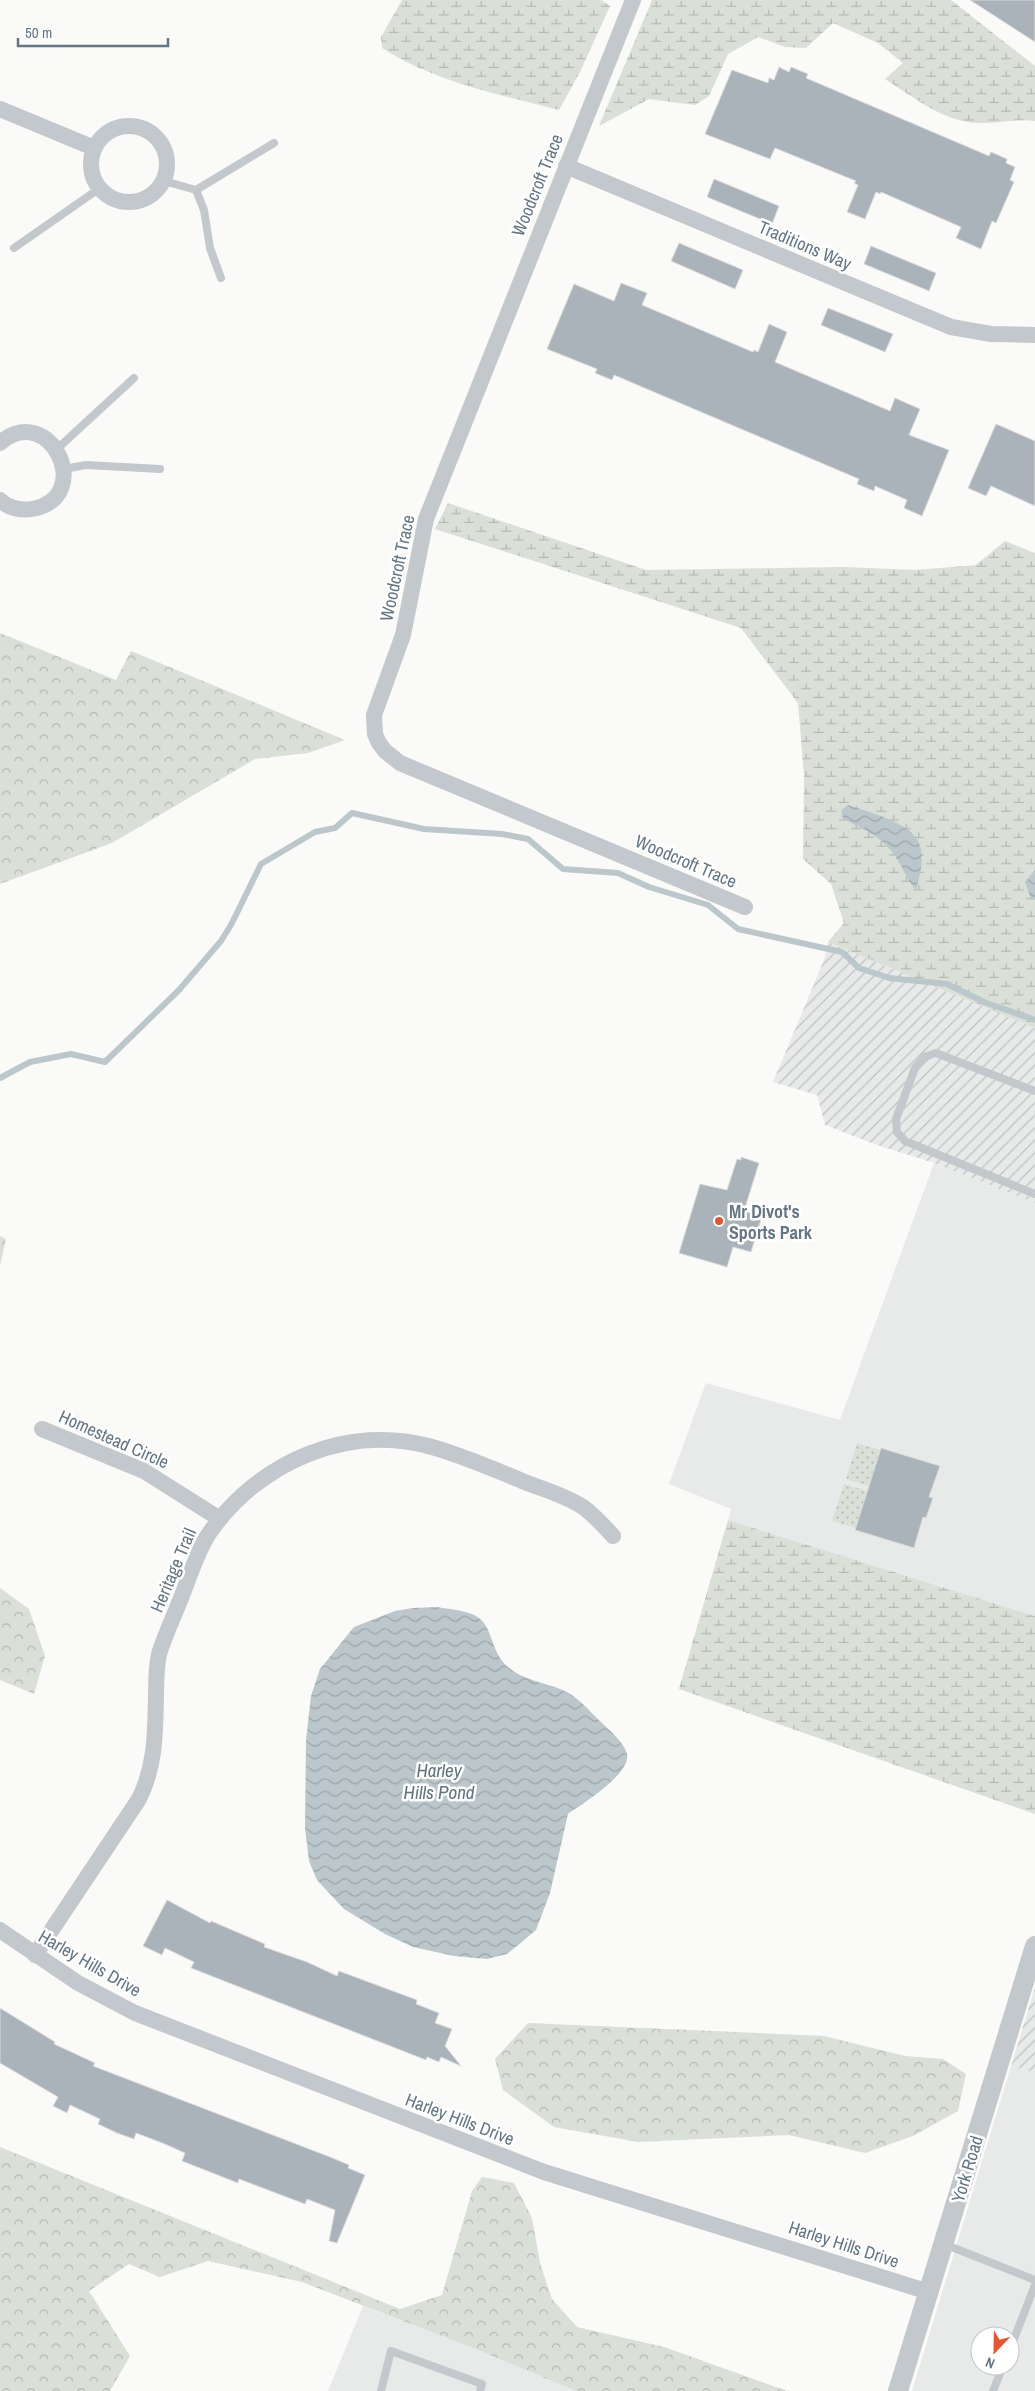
<svg xmlns="http://www.w3.org/2000/svg" width="1035" height="2391" font-family="'Archivo Narrow',sans-serif">
<style>
.built{fill:#e8e9e9;fill-rule:evenodd}
.industrial{fill:url(#industrial-furrows)}
.grass{fill:url(#grass-dots)}
.forest{fill:url(#forest-crowns)}
.wetland{fill:url(#wetland-marsh)}
.water{fill:url(#water-waves)}
.lines{fill:none;stroke-linecap:round;stroke-linejoin:round}
.stream{stroke:#bbc7cb;stroke-width:6}
.building{fill:#aab3b9;stroke:#dcdcda}
.service{stroke:#c3c8cc;stroke-width:8}
.minor{stroke:#c3c8cc;stroke-width:16}
.tertiary{stroke:#c3c8cc;stroke-width:20}
.poi-dot{fill:#e4572e;stroke:#fff;stroke-width:2}
.labels{text-anchor:middle;dominant-baseline:central;stroke-width:5;stroke-linejoin:round;paint-order:stroke}
.street-label{font-size:18px;fill:#657683;stroke:#fff}
.poi-label{font-size:18px;font-weight:bold;fill:#657683;stroke:#fff;text-anchor:start}
.water-label{font-size:19px;font-style:italic;fill:#60757c;stroke:#fff}
</style>
<defs>
<pattern id="industrial-furrows" width="10" height="10" patternUnits="userSpaceOnUse" patternTransform="scale(1.25)"><rect width="10" height="10" fill="#e8e9e9"/><path d="M-1 1l2-2M0 10L10 0M9 11l2-2" fill="none" stroke="#c0c1c2"/></pattern>
<pattern id="grass-dots" width="8" height="8" patternUnits="userSpaceOnUse" patternTransform="scale(1.25)"><rect width="8" height="8" fill="#dadfd7"/><path d="M2 2h.1M6 6h.1" fill="none" stroke="#b4b9b4" stroke-width="1.8" stroke-linecap="round"/></pattern>
<pattern id="forest-crowns" width="20" height="18" patternUnits="userSpaceOnUse" patternTransform="scale(1.25)"><rect width="20" height="18" fill="#dadfd7"/><path d="M2 6a3 3 0 1 1 6 0M12 15a3 3 0 1 1 6 0" fill="none" stroke="#b4b9b4"/></pattern>
<pattern id="wetland-marsh" width="20" height="14" patternUnits="userSpaceOnUse" patternTransform="scale(1.25)"><rect width="20" height="14" fill="#dadfd7"/><path d="M1 5h8M5 5V1M11 12h8M15 12V8" fill="none" stroke="#b4b9b4"/></pattern>
<pattern id="water-waves" width="16" height="10" patternUnits="userSpaceOnUse" patternTransform="scale(1.25)"><rect width="16" height="10" fill="#bbc7cb"/><path d="M0 5q4-4 8 0t8 0" fill="none" stroke="#9ca6aa"/></pattern>
</defs>
<rect width="100%" height="100%" fill="#fafaf8"/>
<path class="built" d="M934,1163L1035,1203V1616L728,1520L731,1509L669,1484L706,1383L840,1420Z
M1011,2066L1035,2073V2391H912ZM980,2336H1010V2366H980Z
M363,2306L478,2350L576,2391H328Z"/>
<path class="industrial" d="M828,942L1035,1028V1203L934,1163L874,1144L825,1125L817,1095L773,1082L824,960Z
M1035,1987V2073L1011,2066Z"/>
<path class="grass" d="M857,1443L880,1450L869,1486L846,1479Z
M844,1484L867,1491L856,1528L832,1521Z"/>
<path class="forest" d="M0,633L116,680L131,651L345,740L308,753L255,759L112,843L0,884Z
M0,1236L6,1239L0,1266Z
M0,1588L29,1609L45,1656L34,1694L0,1680Z
M528,2023L824,2036L905,2056L943,2059L966,2074L958,2111L913,2136L865,2153L789,2135L638,2142L554,2127L503,2090L495,2059Z
M0,2147L400,2309L442,2295L472,2191L482,2177L514,2183L532,2218L540,2263L552,2299L577,2327L664,2347L787,2391H576L478,2350L302,2282L208,2261L160,2277L129,2264L89,2291L130,2356L110,2391H0Z"/>
<path class="wetland" d="M402,0H601L610,6L580,72L559,110C498,94 435,82 382,48L381,37Z
M652,0H951L1035,66V121C1016,118 998,124 978,123C944,122 913,97 885,79L903,63L878,43L833,23L806,48L785,47L758,37L728,54L709,96L695,105L649,99L599,126Z
M448,503L646,570L845,567L915,570L976,565L1005,541L1035,553V1028L828,942L844,923L831,884L803,859L804,777L798,703L741,628L435,529Z
M728,1520L1035,1616V1814L679,1689Z"/>
<path class="water" d="M848,805C867,811 911,823 919,843C925,858 920,875 916,890C906,879 903,867 895,856C882,837 863,828 843,819L841,810Z
M1035,870V900L1031,899L1025,882Z
M437,1607C448,1609 463,1610 474,1615C494,1624 489,1651 508,1667C523,1680 543,1682 560,1689C577,1695 588,1710 601,1722C609,1730 624,1742 627,1754C631,1774 583,1803 568,1814L550,1893L536,1930L507,1954L487,1959L454,1956L413,1947L385,1934L344,1909L317,1880L309,1861L305,1828L306,1740L311,1696L320,1669L354,1627L395,1611L413,1608Z"/>
<g class="lines">
<path class="stream" d="M0,1078L30,1062L71,1054L105,1062L179,990L221,941L231,925L261,864L315,832L335,828L352,813L424,829L502,834L528,839L563,869L618,873L649,887L708,905L738,929L842,952L859,968L889,978L947,984L984,1002L1035,1020"/>
</g>
<path class="building" d="M970,0H1035V42Z
M779,67L789,72L791,67L808,74L806,78L989,156L991,152L1007,159L1006,163L1015,167L1010,180L1014,182L996,223L992,221L981,249L956,238L961,227L881,192L880,194L876,192L865,219L847,212L858,185L854,183L856,181L775,148L770,159L705,134L732,70L768,83L769,78L774,80Z
M714,179L779,206L772,224L707,197Z
M679,243L743,270L735,289L671,261Z
M871,246L936,273L929,291L864,264Z
M621,283L647,293L642,305L753,352L754,350L758,352L769,324L787,332L775,362L890,411L895,398L920,409L909,435L949,450L922,516L904,508L907,500L875,486L874,491L857,484L859,479L614,375L612,380L595,373L597,369L547,349L574,284L614,301Z
M828,308L893,334L885,352L821,325Z
M996,424L1035,441V506L991,486L986,496L968,488Z
M741,1157L759,1163L744,1211L762,1216L751,1252L733,1247L727,1267L679,1253L700,1184L727,1190L737,1159L741,1160Z
M881,1448L940,1466L929,1497L933,1498L926,1518L923,1517L914,1548L855,1530Z
M167,1900L210,1923L211,1921L265,1944L264,1947L307,1962L337,1976L339,1971L417,2000L416,2004L439,2013L435,2023L452,2029L445,2046L461,2066L441,2057L439,2062L427,2057L426,2060L191,1968L194,1962L165,1948L162,1955L143,1946Z
M0,2008L55,2042L54,2044L95,2063L93,2066L330,2157L349,2165L348,2168L365,2175L337,2243L329,2241L335,2210L307,2199L305,2204L239,2179L238,2183L182,2161L185,2153L165,2144L136,2133L134,2139L117,2133L98,2124L100,2119L70,2105L67,2113L53,2106L58,2097L0,2063Z"/>
<g class="lines">
<path class="service" d="M164,181L196,190L274,143
M196,190L204,210L210,248L221,278
M14,248L100,188
M57,449L134,378
M64,469L86,465L160,469
M1035,1091L936,1053L924,1057L915,1068L896,1119L897,1132L905,1141L1035,1194
M944,2244L1035,2280
M1010,2349L1035,2285
M381,2391L391,2351L482,2384L480,2391
M993,2391L1003,2366"/>
<path class="minor" d="M633,0L426,519L403,635L374,715L375,734L379,743L385,751L400,763L745,907
M0,109L94,148
M91 164a38 38 0 1 1 76 0a38 38 0 1 1-76 0Z
M566,166L951,327L991,334L1035,335
M0,443C49,400 97,497 32,509C21,511 8,508 0,500
M42,1429L144,1471L220,1519
M0,1930L78,1983L135,2013L544,2172L929,2292
M35,1955L139,1799C156,1765 155,1732 156,1696C156,1682 156,1668 159,1654C165,1635 174,1616 181,1598C190,1576 197,1551 210,1532C259,1462 348,1423 432,1447C464,1456 496,1470 527,1483C546,1490 566,1496 583,1507C594,1515 603,1525 613,1536"/>
<path class="tertiary" d="M898,2391L1035,1946"/>
</g>
<circle class="poi-dot" cx="719" cy="1221" r="5"/>
<g class="labels">
<g class="street-label">
<text transform="translate(537 185) rotate(-68)">Woodcroft Trace</text>
<text transform="translate(805 245) rotate(23)">Traditions Way</text>
<text transform="translate(397 568) rotate(-78)">Woodcroft Trace</text>
<text transform="translate(686 861) rotate(23)">Woodcroft Trace</text>
<text transform="translate(114 1439) rotate(24)">Homestead Circle</text>
<text transform="translate(173 1570) rotate(-67)">Heritage Trail</text>
<text transform="translate(90 1963) rotate(30)">Harley Hills Drive</text>
<text transform="translate(460 2119) rotate(21)">Harley Hills Drive</text>
<text transform="translate(967 2169) rotate(-73)">York Road</text>
<text transform="translate(844 2244) rotate(18)">Harley Hills Drive</text>
</g>
<g class="poi-label">
<text x="729" y="1211">Mr Divot's<tspan x="729" dy="21">Sports Park</tspan></text>
</g>
<g class="water-label">
<text x="439" y="1770">Harley<tspan x="439" dy="22">Hills Pond</tspan></text>
</g>
</g>
<g transform="translate(995 2351) rotate(202)"><circle r="24" fill="#ffffff" stroke="#c1c8cd"/>
<path d="M0-4L9 19L0 12L-9 19Z" fill="#e4572e"/>
<text y="-8" font-size="14" font-weight="bold" text-anchor="middle" fill="#657683">N</text>
</g>
<path d="M18 38v8h150v-8" fill="none" stroke="#657683" stroke-width="2.5"/>
<text x="25" y="38" font-size="15" fill="#657683" stroke="#ffffff" stroke-width="4" paint-order="stroke">50 m</text>
</svg>
